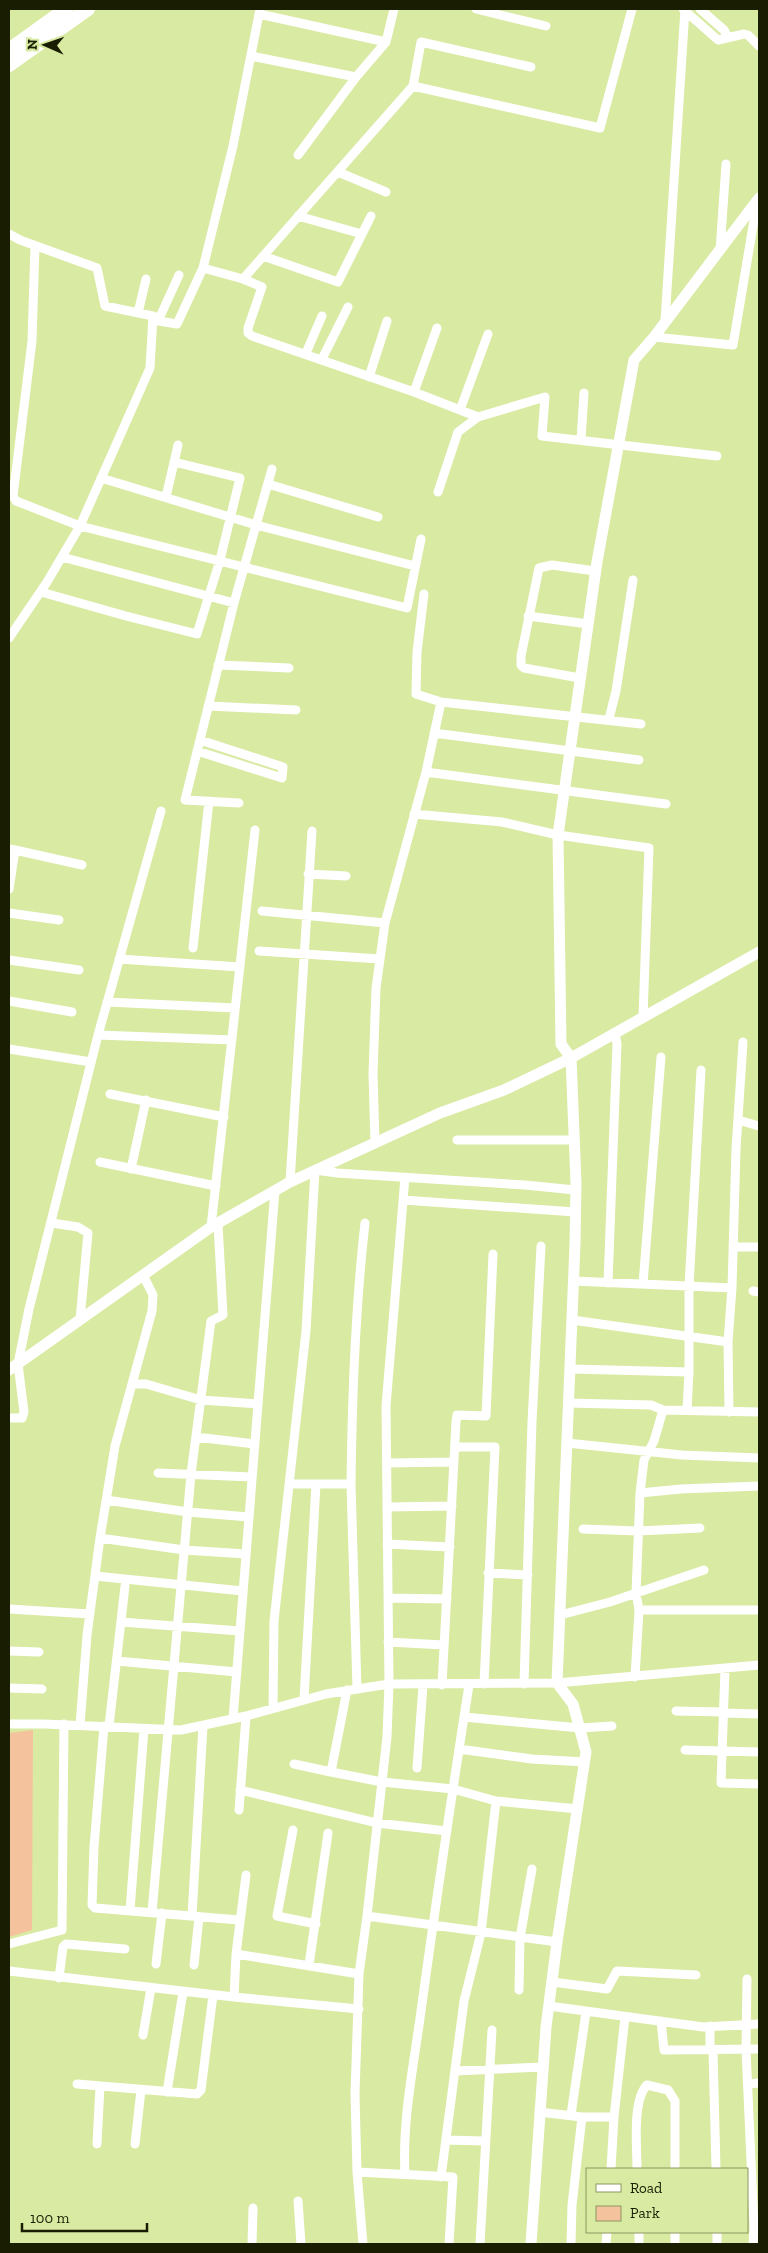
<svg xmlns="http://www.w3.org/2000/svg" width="768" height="2253" font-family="'Zilla Slab',serif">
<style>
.green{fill:#f4c39d}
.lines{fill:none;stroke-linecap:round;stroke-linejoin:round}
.street{stroke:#fff;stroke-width:9}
.secondary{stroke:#fff;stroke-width:11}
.primary{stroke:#fff;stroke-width:14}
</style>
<rect width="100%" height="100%" fill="#d9eaa2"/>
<path class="green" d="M33,1730L32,1930L9,1937V1733Z"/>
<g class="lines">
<path class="street" d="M476,9L546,26
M683,9L718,40L744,34L748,35L759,46
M700,9L724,30L728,37
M259,14L386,42
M251,56L356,77L298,155
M356,77L386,42L394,9
M413,86L600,128L632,9
M338,172L386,192
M298,216L362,234
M9,234L20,240L97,268L105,306L153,316L150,368L80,526L47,582L9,638
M35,246L32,341L13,496L16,501L80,526L407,608L421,539
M720,251L726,164
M263,256L338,282L371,216
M203,268L243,279L262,287L248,328V333L252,336L414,392L478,417
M243,279L413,86L421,42L531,67
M138,313L146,279
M153,320L177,324L203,268L233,146L260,9
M158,321L179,275
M665,321L685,9
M654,337L733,345L757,202
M306,353L322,316
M322,359L348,307
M369,377L387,321
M414,392L437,328
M460,410L488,334
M581,440L584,393
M272,469L256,525L415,566
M101,478L256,525L234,603L185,800L239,803
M268,484L378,517
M438,492L458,432L478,417L545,397L542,436L717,456
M166,497L178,445
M62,557L234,603
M41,592L126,616L197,634L220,560L240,478L174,462
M528,616L588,624
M218,665L289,668
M580,678L524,668L521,665V656L539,568L552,565L595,571
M441,702L641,724
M208,706L296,710
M609,719L616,691L633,580
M434,733L639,760
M197,751L282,778L283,767L200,740
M426,772L666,804
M414,814L502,822L558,835L649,848L643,1017
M9,849L15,850L9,889
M15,850L82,865
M308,874L346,876
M262,911L385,923
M9,913L59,920
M193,948L209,801
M259,951L380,959
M119,959L240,967
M9,960L79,970
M9,1001L72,1012
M107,1002L235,1008
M98,1035L232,1040
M9,1049L91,1062
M110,1094L224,1117
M738,1120L759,1126
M457,1140H574
M375,1143L373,1074L376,988L385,923L426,772L441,702L416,694L417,652L424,594
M100,1162L216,1186
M131,1169L146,1100
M290,1182L312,831
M403,1200L575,1212
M52,1223L78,1227L88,1233L80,1320
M211,1227L255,830
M733,1247H759
M573,1281L732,1288L728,1342
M608,1283L617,1044L615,1033
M643,1284L661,1057
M732,1288L736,1149L743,1042
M753,1291L759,1292
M572,1320L728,1342L729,1412
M570,1369L689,1372
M132,1384H146L201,1400L258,1404
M568,1403L651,1405L663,1410L759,1412
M687,1410L689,1372V1286L701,1070
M9,1418H22L24,1412L18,1364L29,1309L98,1035L161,811
M196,1437L255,1444
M567,1443L682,1455L759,1458
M455,1447H495L484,1684
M387,1463L454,1462
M158,1473L252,1477
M289,1484H316
M351,1484C352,1397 355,1310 365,1223
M640,1493L681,1489L759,1486
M106,1500L188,1512L249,1517
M387,1507L452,1506
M583,1529L638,1531L700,1528
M100,1538L184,1550L246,1554
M387,1544L450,1547
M488,1573L528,1575
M95,1576L243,1591
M388,1598L447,1599
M9,1609L90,1614
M639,1610H759
M560,1615L610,1602L704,1570
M121,1622L240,1631
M388,1642L444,1645
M9,1651L39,1652
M117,1661L237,1672
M725,1669L721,1783L759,1784
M635,1677L639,1610L636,1593L640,1493L644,1460L654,1441L663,1410
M524,1684L532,1422L541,1246
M442,1685L456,1422L457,1415L486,1416L493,1254
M9,1688L42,1689
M347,1690L331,1772L382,1782L453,1789L496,1801L578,1809
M304,1699L316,1484H351L357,1689
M273,1708L274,1621L306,1331L315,1170L337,1173L525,1185L575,1190
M676,1711L724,1712
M724,1713L759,1714
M464,1717L580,1728L612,1726
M233,1719L275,1190
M9,1724H44L181,1730L246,1716L326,1694L389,1684L557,1683L759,1665
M80,1725L87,1635L100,1538L115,1446L152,1311L153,1295L143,1275
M104,1726L94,1847L92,1905L95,1908L239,1920
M109,1726L125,1586
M459,1749L532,1759L585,1762
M685,1750L759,1752
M294,1764L331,1772
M417,1768L423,1685
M240,1790L377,1823L447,1831
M239,1810L246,1716
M293,1830L277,1916L316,1924
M130,1910L144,1729
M152,1912L191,1474L211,1321L223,1315L218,1224
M192,1916L203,1726
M367,1916L387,1737L389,1684L386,1406L405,1177
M9,1944L62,1930L64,1724
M236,1954L246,1875
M156,1964L162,1913
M194,1965L199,1917
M309,1965L328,1833
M9,1971L234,1997L236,1954L359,1974L367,1916L557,1942
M359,1974L355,2094L357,2172L363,2244
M59,1978L63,1947L66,1944L125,1949
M747,1979L746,2050L754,2227
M552,1982L607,1989L617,1971L696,1975
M519,1990L520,1938L532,1869
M234,1997L359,2009
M549,2006L703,2027L759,2024
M661,2021L664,2050L759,2049
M143,2035L151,1988
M710,2050V2026
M713,2050L716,2169
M455,2071L543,2067
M77,2084L197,2094L201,2090L213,1995
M748,2084L759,2083
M167,2092L183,1992
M539,2112L582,2117L572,2205L571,2244
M571,2115L586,2012
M582,2117H614L611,2169
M614,2117L625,2017
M446,2140L484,2141
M97,2144L100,2086
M135,2144L141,2090
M637,2169C637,2148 632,2100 647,2085L668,2090L675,2101V2169
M357,2172L453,2177L449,2244
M405,2174C402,2120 414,2064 421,2011C436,1902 452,1793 469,1685
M441,2177L464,2001L481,1933L496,1801
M298,2201L301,2244
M639,2232V2244
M717,2232V2244
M252,2244L253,2208
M480,2244L492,2030
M606,2244L607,2232
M675,2244V2232
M753,2244L754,2227L759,2226"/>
<path class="secondary" d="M9,1370L211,1227L290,1182L440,1113L504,1090L571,1058L759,952
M531,2244L546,2027L557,1942L586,1752L573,1704L557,1683L575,1244L576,1183L571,1058L561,1044L558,835L597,562L634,360L654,337L759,198"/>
<path class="primary" d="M9,50L66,9
M9,65L88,9"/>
</g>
<rect width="768" height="2253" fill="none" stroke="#191e03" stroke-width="20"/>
<rect x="586" y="2168" width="162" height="65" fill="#d9eaa2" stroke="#8c9862"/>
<rect x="596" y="2184" width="25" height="8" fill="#ffffff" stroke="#8c9862"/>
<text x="630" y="2193" font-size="15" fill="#191e03">Road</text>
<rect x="596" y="2206" width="25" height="15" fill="#f4c39d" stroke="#8c9862"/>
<text x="630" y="2218" font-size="15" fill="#191e03">Park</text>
<g transform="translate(45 45) rotate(272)" stroke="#d9eaa2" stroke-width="4" paint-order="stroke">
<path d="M0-4L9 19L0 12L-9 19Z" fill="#191e03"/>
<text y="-8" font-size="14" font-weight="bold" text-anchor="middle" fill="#191e03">N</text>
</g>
<path d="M22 2223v8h125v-8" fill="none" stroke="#191e03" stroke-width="2.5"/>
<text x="30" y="2223" font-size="15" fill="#191e03" stroke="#d9eaa2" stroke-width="4" paint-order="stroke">100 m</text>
</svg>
